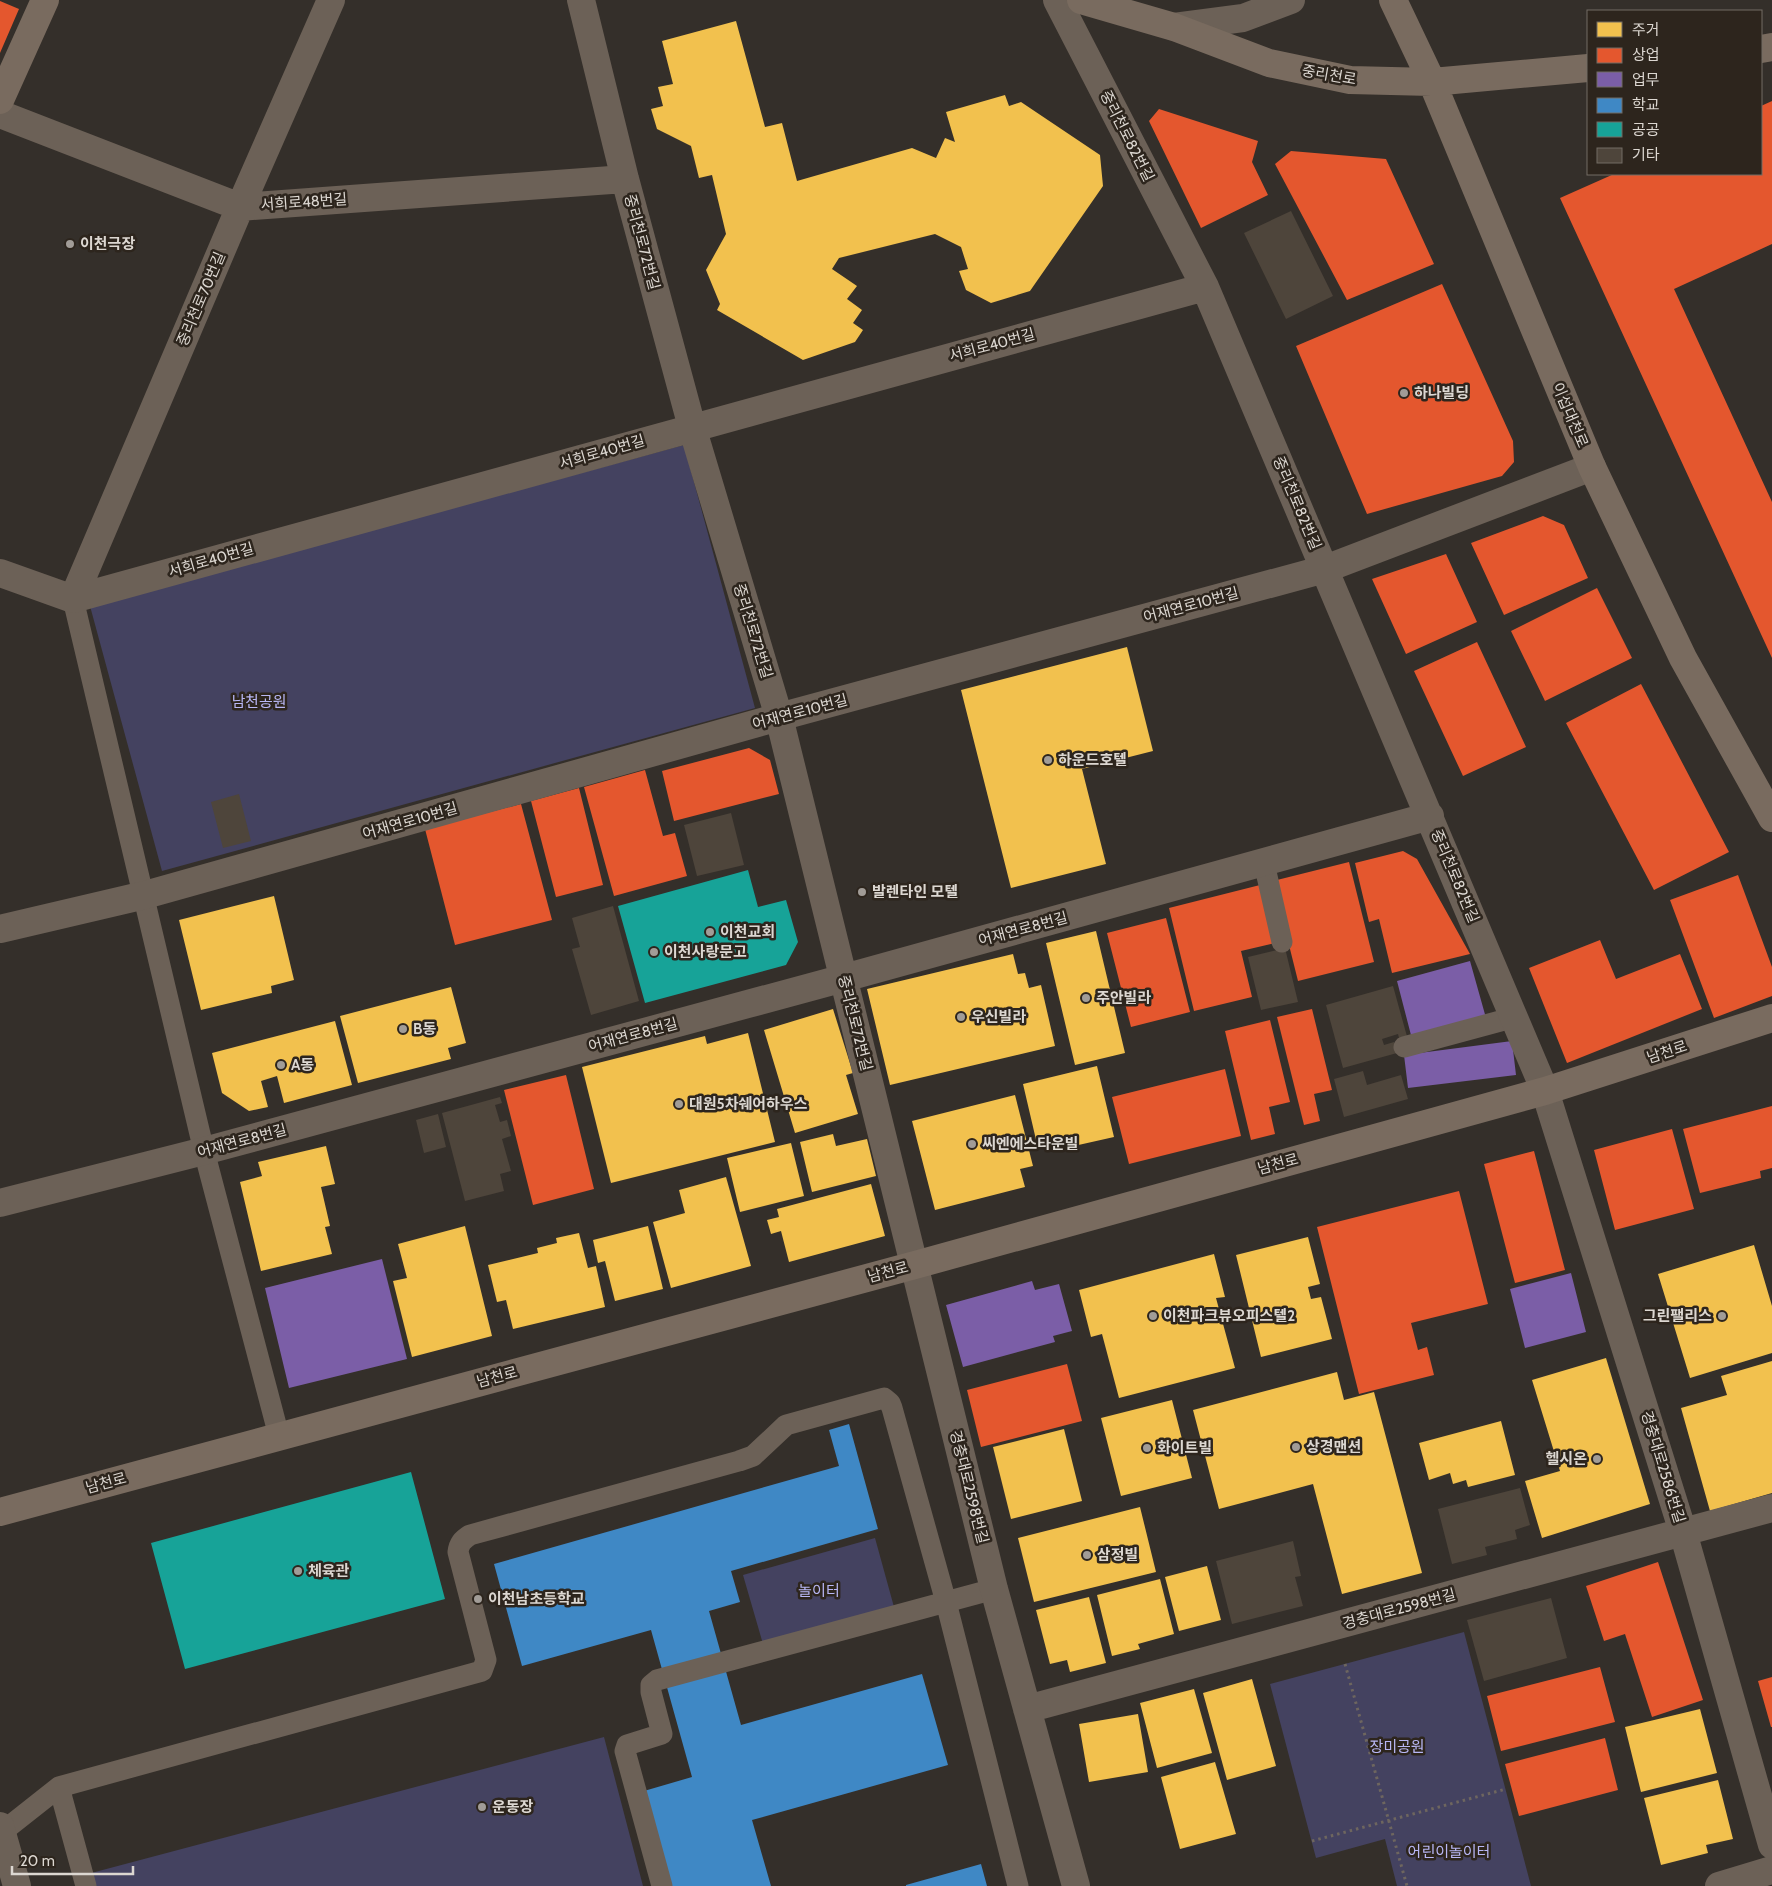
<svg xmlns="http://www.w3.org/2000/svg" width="1772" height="1886" font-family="Cabin,'Noto Sans KR',sans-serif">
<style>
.green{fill:#444260}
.homes{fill:#f2c14e}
.shops{fill:#e4572e}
.offices{fill:#7b5ea7}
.schools{fill:#3f88c5}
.public{fill:#17a398}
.building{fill:#4e453b}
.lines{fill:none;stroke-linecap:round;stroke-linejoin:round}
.path{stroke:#6e665f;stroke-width:3;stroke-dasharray:2.5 4;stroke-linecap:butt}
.lane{stroke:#6c6157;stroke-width:21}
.street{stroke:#6c6157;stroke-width:28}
.secondary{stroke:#796b5f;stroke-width:28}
.poi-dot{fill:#a19c97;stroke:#2d251d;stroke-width:2}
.labels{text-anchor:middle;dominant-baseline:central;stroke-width:5;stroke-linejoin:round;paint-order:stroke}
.street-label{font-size:15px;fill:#dcd7d1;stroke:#2d251d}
.poi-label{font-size:15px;font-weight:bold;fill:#dcd7d1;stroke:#2d251d;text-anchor:start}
.park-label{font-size:15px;fill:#b8b7f5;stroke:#2d251d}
</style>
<rect width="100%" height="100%" fill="#342f2a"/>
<path class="green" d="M684,445L755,708L162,871L90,606Z
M875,1538L894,1607L763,1644L743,1575Z
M1464,1632L1531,1886H1397L1385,1839L1316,1858L1270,1684Z
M604,1737L643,1886H83L80,1876Z"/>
<path class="homes" d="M736,21L765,127L782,123L797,181L912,148L936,158L945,138L955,142L946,112L1005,95L1009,106L1021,102L1100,155L1103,186L1030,291L991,303L966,290L959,271L968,269L961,247L935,234L839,258L832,269L857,286L847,299L862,310L853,323L863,330L855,342L803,360L717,310L720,304L706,270L726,234L712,175L699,178L691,146L657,129L651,109L663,106L658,87L673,84L662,41Z
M1127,647L1153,751L1082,769L1106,864L1011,888L961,690Z
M274,896L294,980L271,986L272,993L201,1010L179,920Z
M1096,931L1125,1053L1075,1065L1046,943Z
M1013,954L1018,974L1025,973L1029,988L1041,985L1055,1046L890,1085L867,989Z
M451,987L466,1043L448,1048L451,1059L358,1083L340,1016Z
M833,1009L853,1073L846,1075L858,1114L795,1133L764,1030Z
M335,1021L352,1085L284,1103L277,1076L261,1081L268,1107L249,1111L222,1093L212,1053Z
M748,1033L775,1142L611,1183L582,1067L705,1036L707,1044Z
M1097,1066L1114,1137L1074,1146L1072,1136L1037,1144L1023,1084Z
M1015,1095L1033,1166L1020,1169L1025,1187L935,1210L912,1121Z
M833,1134L836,1146L867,1139L876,1176L812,1192L800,1142Z
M791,1143L804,1196L740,1212L727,1158Z
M326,1146L335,1184L321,1187L330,1226L325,1227L332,1254L261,1271L240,1182L262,1176L258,1162Z
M726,1177L751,1266L671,1288L653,1222L685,1213L679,1190Z
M871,1184L885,1236L789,1262L781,1231L771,1234L767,1220L779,1217L777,1209Z
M465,1226L492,1336L412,1357L393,1281L407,1278L398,1244Z
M648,1226L663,1289L615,1301L605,1261L598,1263L593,1240Z
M579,1233L588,1268L596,1266L605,1307L513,1329L506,1300L497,1302L488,1265L538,1253L537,1248L557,1243L556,1238Z
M1308,1237L1320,1284L1308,1287L1311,1299L1321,1297L1332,1339L1261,1357L1236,1255Z
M1754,1245L1772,1306V1353L1690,1378L1658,1274Z
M1214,1254L1225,1297L1216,1298L1235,1368L1119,1398L1102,1334L1091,1337L1079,1290Z
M1606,1358L1650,1504L1542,1538L1525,1481L1560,1471L1532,1380Z
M1772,1361V1493L1710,1511L1681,1408L1727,1395L1721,1376Z
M1337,1372L1344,1400L1374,1392L1422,1573L1342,1594L1313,1484L1219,1509L1193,1410Z
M1172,1400L1192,1478L1121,1496L1101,1418Z
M1501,1421L1515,1475L1468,1487L1466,1480L1453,1484L1450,1473L1429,1480L1419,1443Z
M1064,1429L1082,1501L1011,1519L993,1447Z
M1140,1507L1156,1572L1034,1602L1018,1538Z
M1207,1566L1221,1620L1179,1631L1165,1577Z
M1160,1579L1174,1634L1138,1644L1140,1649L1112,1656L1097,1595Z
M1089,1597L1106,1663L1070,1672L1067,1660L1050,1664L1036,1610Z
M1252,1679L1276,1766L1227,1780L1203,1693Z
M1194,1689L1212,1753L1157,1768L1140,1703Z
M1700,1709L1717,1773L1641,1792L1625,1727Z
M1138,1714L1148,1772L1089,1782L1079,1724Z
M1215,1762L1236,1834L1180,1849L1161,1777Z
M1718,1780L1733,1839L1706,1845L1708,1853L1661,1865L1644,1798Z"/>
<path class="shops" d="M0,1L19,9L0,53Z
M1772,101V244L1674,289L1772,502V658L1560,198L1614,174H1761V106Z
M1159,109L1258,141L1252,162L1268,195L1201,228L1149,121Z
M1291,151L1386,159L1434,264L1347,300L1275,164Z
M1442,284L1513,441L1514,462L1502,476L1367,514L1296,346Z
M1543,516L1564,525L1588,578L1504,615L1471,543Z
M1446,554L1477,622L1406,654L1372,579Z
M1597,588L1632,658L1545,701L1511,631Z
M1477,642L1526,747L1463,776L1414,671Z
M1641,684L1729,852L1654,890L1566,723Z
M749,748L770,760L779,794L674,821L662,771Z
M645,770L663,836L675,833L687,876L614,896L584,787Z
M579,788L603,885L556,897L531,801Z
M521,804L552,920L455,945L425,829Z
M1403,851L1417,859L1470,954L1392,973L1379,919L1369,922L1355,863Z
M1349,862L1374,962L1298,981L1273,881Z
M1738,875L1772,967V996L1714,1018L1670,900Z
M1260,885L1275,943L1241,951L1252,997L1194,1011L1169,908Z
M1166,918L1190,1012L1131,1027L1107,933Z
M1600,940L1616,979L1680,954L1702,1009L1567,1063L1529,968Z
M1312,1009L1332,1090L1314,1094L1320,1121L1304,1125L1277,1017Z
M1270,1020L1290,1102L1269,1107L1275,1134L1251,1140L1225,1031Z
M1225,1069L1241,1136L1129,1164L1112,1097Z
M566,1075L594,1189L533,1205L504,1090Z
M1772,1106V1168L1760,1171L1761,1178L1700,1193L1683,1129Z
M1672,1129L1694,1209L1615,1230L1594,1150Z
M1534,1151L1565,1270L1515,1283L1484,1164Z
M1459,1191L1488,1304L1411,1323L1418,1350L1427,1347L1434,1375L1359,1394L1317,1227Z
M1067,1364L1082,1421L981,1447L967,1390Z
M1658,1562L1703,1700L1652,1717L1625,1634L1604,1641L1586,1586Z
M1600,1667L1615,1722L1501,1751L1487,1696Z
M1772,1677V1727H1771L1758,1681Z
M1605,1738L1618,1790L1519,1816L1505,1764Z"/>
<path class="offices" d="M1470,961L1486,1018L1412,1039L1397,981Z
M1512,1041L1516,1075L1408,1088L1404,1055Z
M382,1259L407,1359L289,1388L265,1288Z
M1571,1273L1586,1332L1525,1348L1510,1289Z
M1032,1281L1035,1290L1059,1284L1072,1331L1053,1336L1055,1342L963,1367L946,1305Z"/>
<path class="schools" d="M849,1424L878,1529L731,1571L740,1602L709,1611L741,1725L922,1674L948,1765L752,1820L771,1886H671L644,1791L692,1777L651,1630L522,1666L494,1564L839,1466L829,1430Z
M981,1864L987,1886H906V1885Z"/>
<path class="public" d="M748,870L758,907L786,900L798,942L786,965L645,1003L618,906Z
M411,1472L445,1599L185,1669L151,1543Z"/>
<path class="building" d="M1291,211L1333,296L1286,319L1244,233Z
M239,794L251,841L223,848L211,802Z
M731,813L744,865L697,876L684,825Z
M613,906L639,1001L591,1015L572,949L580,947L572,918Z
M1285,948L1298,1002L1261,1010L1248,957Z
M1393,986L1408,1040L1400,1042L1398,1034L1382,1039L1384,1045L1394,1042L1397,1053L1343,1068L1326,1005Z
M1363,1071L1367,1085L1401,1075L1408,1099L1344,1117L1334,1079Z
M500,1097L502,1103L495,1105L500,1122L507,1120L511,1136L502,1139L511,1171L500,1174L504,1191L465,1201L442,1113Z
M438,1114L446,1147L424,1153L416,1120Z
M1520,1488L1530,1525L1515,1530L1517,1539L1485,1547L1487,1555L1452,1564L1438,1509Z
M1293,1541L1301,1576L1295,1577L1303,1606L1232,1624L1216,1561Z
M1551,1598L1567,1658L1484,1681L1467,1620Z"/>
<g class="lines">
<path class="path" d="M1345,1664L1407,1886
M1312,1841L1506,1789"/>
<path class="lane" d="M73,599L204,1151L279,1436
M1264,863L1282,942
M1404,1047L1515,1017
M59,1787L86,1886
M2,1832L59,1787L482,1671L486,1660L458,1552C459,1544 462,1540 470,1535L739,1461L753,1456L786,1425L884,1398L890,1403L892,1408L946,1602L1018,1886
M662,1886L625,1751L627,1745L662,1734L651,1692V1685L657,1680L994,1589"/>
<path class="street" d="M581,0L625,179L692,427L779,717L994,1589L1076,1886
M1057,0L1205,287L1545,1091L1683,1532L1772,1845
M1174,27L1243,18L1291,0
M0,114L240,207L625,179
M0,573L73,599L1205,287
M73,599L240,207L331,0
M0,929L145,895L779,717L1325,569L1592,467
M0,1203L204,1151L844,978L1430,816
M1027,1709L1772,1508
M0,1826L17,1886
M1719,1886L1772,1870"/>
<path class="secondary" d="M1081,0L1174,27L1269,63L1350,80L1432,82L1588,68
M1393,0L1432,82L1592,467L1683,658L1772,818
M1761,49L1772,47
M0,100L45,0
M0,1512L915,1265L1545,1091L1772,1018"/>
</g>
<g class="poi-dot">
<circle cx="70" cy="244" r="5"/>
<circle cx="1404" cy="393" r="5"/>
<circle cx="1048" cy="760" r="5"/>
<circle cx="862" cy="892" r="5"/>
<circle cx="710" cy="932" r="5"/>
<circle cx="654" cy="952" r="5"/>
<circle cx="1086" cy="998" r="5"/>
<circle cx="961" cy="1017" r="5"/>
<circle cx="403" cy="1029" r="5"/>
<circle cx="281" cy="1065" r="5"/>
<circle cx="679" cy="1104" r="5"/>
<circle cx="972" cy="1144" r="5"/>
<circle cx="1153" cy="1316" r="5"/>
<circle cx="1722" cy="1316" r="5"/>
<circle cx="1296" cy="1447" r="5"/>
<circle cx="1147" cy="1448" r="5"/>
<circle cx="1597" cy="1459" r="5"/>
<circle cx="1087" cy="1555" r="5"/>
<circle cx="298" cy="1571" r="5"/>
<circle cx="478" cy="1599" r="5"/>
<circle cx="482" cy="1807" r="5"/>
</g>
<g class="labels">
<g class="street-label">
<text transform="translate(1329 75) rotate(10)">중리천로</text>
<text transform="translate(1127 136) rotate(63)">중리천로82번길</text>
<text transform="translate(304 202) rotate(-4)">서희로48번길</text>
<text transform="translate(642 242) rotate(75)">중리천로72번길</text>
<text transform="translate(201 299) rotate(-67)">중리천로70번길</text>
<text transform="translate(992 345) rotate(-15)">서희로40번길</text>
<text transform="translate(1570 415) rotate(67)">이섭대천로</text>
<text transform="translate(602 452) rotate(-16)">서희로40번길</text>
<text transform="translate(1297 503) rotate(67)">중리천로82번길</text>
<text transform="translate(211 560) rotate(-16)">서희로40번길</text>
<text transform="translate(1191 605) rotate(-15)">어재연로10번길</text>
<text transform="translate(753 631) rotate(73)">중리천로72번길</text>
<text transform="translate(800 712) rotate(-15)">어재연로10번길</text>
<text transform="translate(410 821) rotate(-16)">어재연로10번길</text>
<text transform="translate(1455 876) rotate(67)">중리천로82번길</text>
<text transform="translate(1023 929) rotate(-15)">어재연로8번길</text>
<text transform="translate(855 1023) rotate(76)">중리천로72번길</text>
<text transform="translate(633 1035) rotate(-15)">어재연로8번길</text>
<text transform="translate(1667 1052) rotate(-18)">남천로</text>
<text transform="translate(242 1141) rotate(-15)">어재연로8번길</text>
<text transform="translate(1278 1164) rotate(-15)">남천로</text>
<text transform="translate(888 1272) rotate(-15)">남천로</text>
<text transform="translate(497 1377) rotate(-15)">남천로</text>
<text transform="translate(1663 1467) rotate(73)">경충대로2586번길</text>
<text transform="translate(106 1483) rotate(-15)">남천로</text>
<text transform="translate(969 1487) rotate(76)">경충대로2598번길</text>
<text transform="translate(1399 1609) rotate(-15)">경충대로2598번길</text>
</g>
<g class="poi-label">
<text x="80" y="244">이천극장</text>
<text x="1414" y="393">하나빌딩</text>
<text x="1058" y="760">하운드호텔</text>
<text x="872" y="892">발렌타인 모텔</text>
<text x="720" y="932">이천교회</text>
<text x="664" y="952">이천사랑문고</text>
<text x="1096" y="998">주안빌라</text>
<text x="971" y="1017">우신빌라</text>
<text x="413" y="1029">B동</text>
<text x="291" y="1065">A동</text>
<text x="689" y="1104">대원5차쉐어하우스</text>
<text x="982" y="1144">씨엔에스타운빌</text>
<text x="1163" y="1316">이천파크뷰오피스텔2</text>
<text x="1712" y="1316" text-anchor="end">그린팰리스</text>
<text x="1306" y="1447">상경맨션</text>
<text x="1157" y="1448">화이트빌</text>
<text x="1587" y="1459" text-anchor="end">헬시온</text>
<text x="1097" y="1555">삼정빌</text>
<text x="308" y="1571">체육관</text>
<text x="488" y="1599">이천남초등학교</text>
<text x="492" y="1807">운동장</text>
</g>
<g class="park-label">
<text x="259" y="702">남천공원</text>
<text x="819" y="1591">놀이터</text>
<text x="1397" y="1747">장미공원</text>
<text x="1449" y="1852">어린이놀이터</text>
</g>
</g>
<rect x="1587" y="10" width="175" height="165" fill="#2d251d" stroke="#736c65"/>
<rect x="1597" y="22" width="25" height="15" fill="#f2c14e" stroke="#736c65"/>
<text x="1632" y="35" font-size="15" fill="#dcd7d1">주거</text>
<rect x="1597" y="48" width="25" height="15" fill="#e4572e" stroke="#736c65"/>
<text x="1632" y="60" font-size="15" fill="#dcd7d1">상업</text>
<rect x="1597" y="72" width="25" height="15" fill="#7b5ea7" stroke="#736c65"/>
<text x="1632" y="85" font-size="15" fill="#dcd7d1">업무</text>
<rect x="1597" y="98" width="25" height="15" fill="#3f88c5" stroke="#736c65"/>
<text x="1632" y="110" font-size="15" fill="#dcd7d1">학교</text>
<rect x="1597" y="122" width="25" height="15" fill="#17a398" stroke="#736c65"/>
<text x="1632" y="135" font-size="15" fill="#dcd7d1">공공</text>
<rect x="1597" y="148" width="25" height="15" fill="#4e453b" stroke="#736c65"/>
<text x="1632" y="160" font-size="15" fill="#dcd7d1">기타</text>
<path d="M12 1866v8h121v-8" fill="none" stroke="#dcd7d1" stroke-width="2.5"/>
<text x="20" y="1866" font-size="15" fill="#dcd7d1" stroke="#2d251d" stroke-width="4" paint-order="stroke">20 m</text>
</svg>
